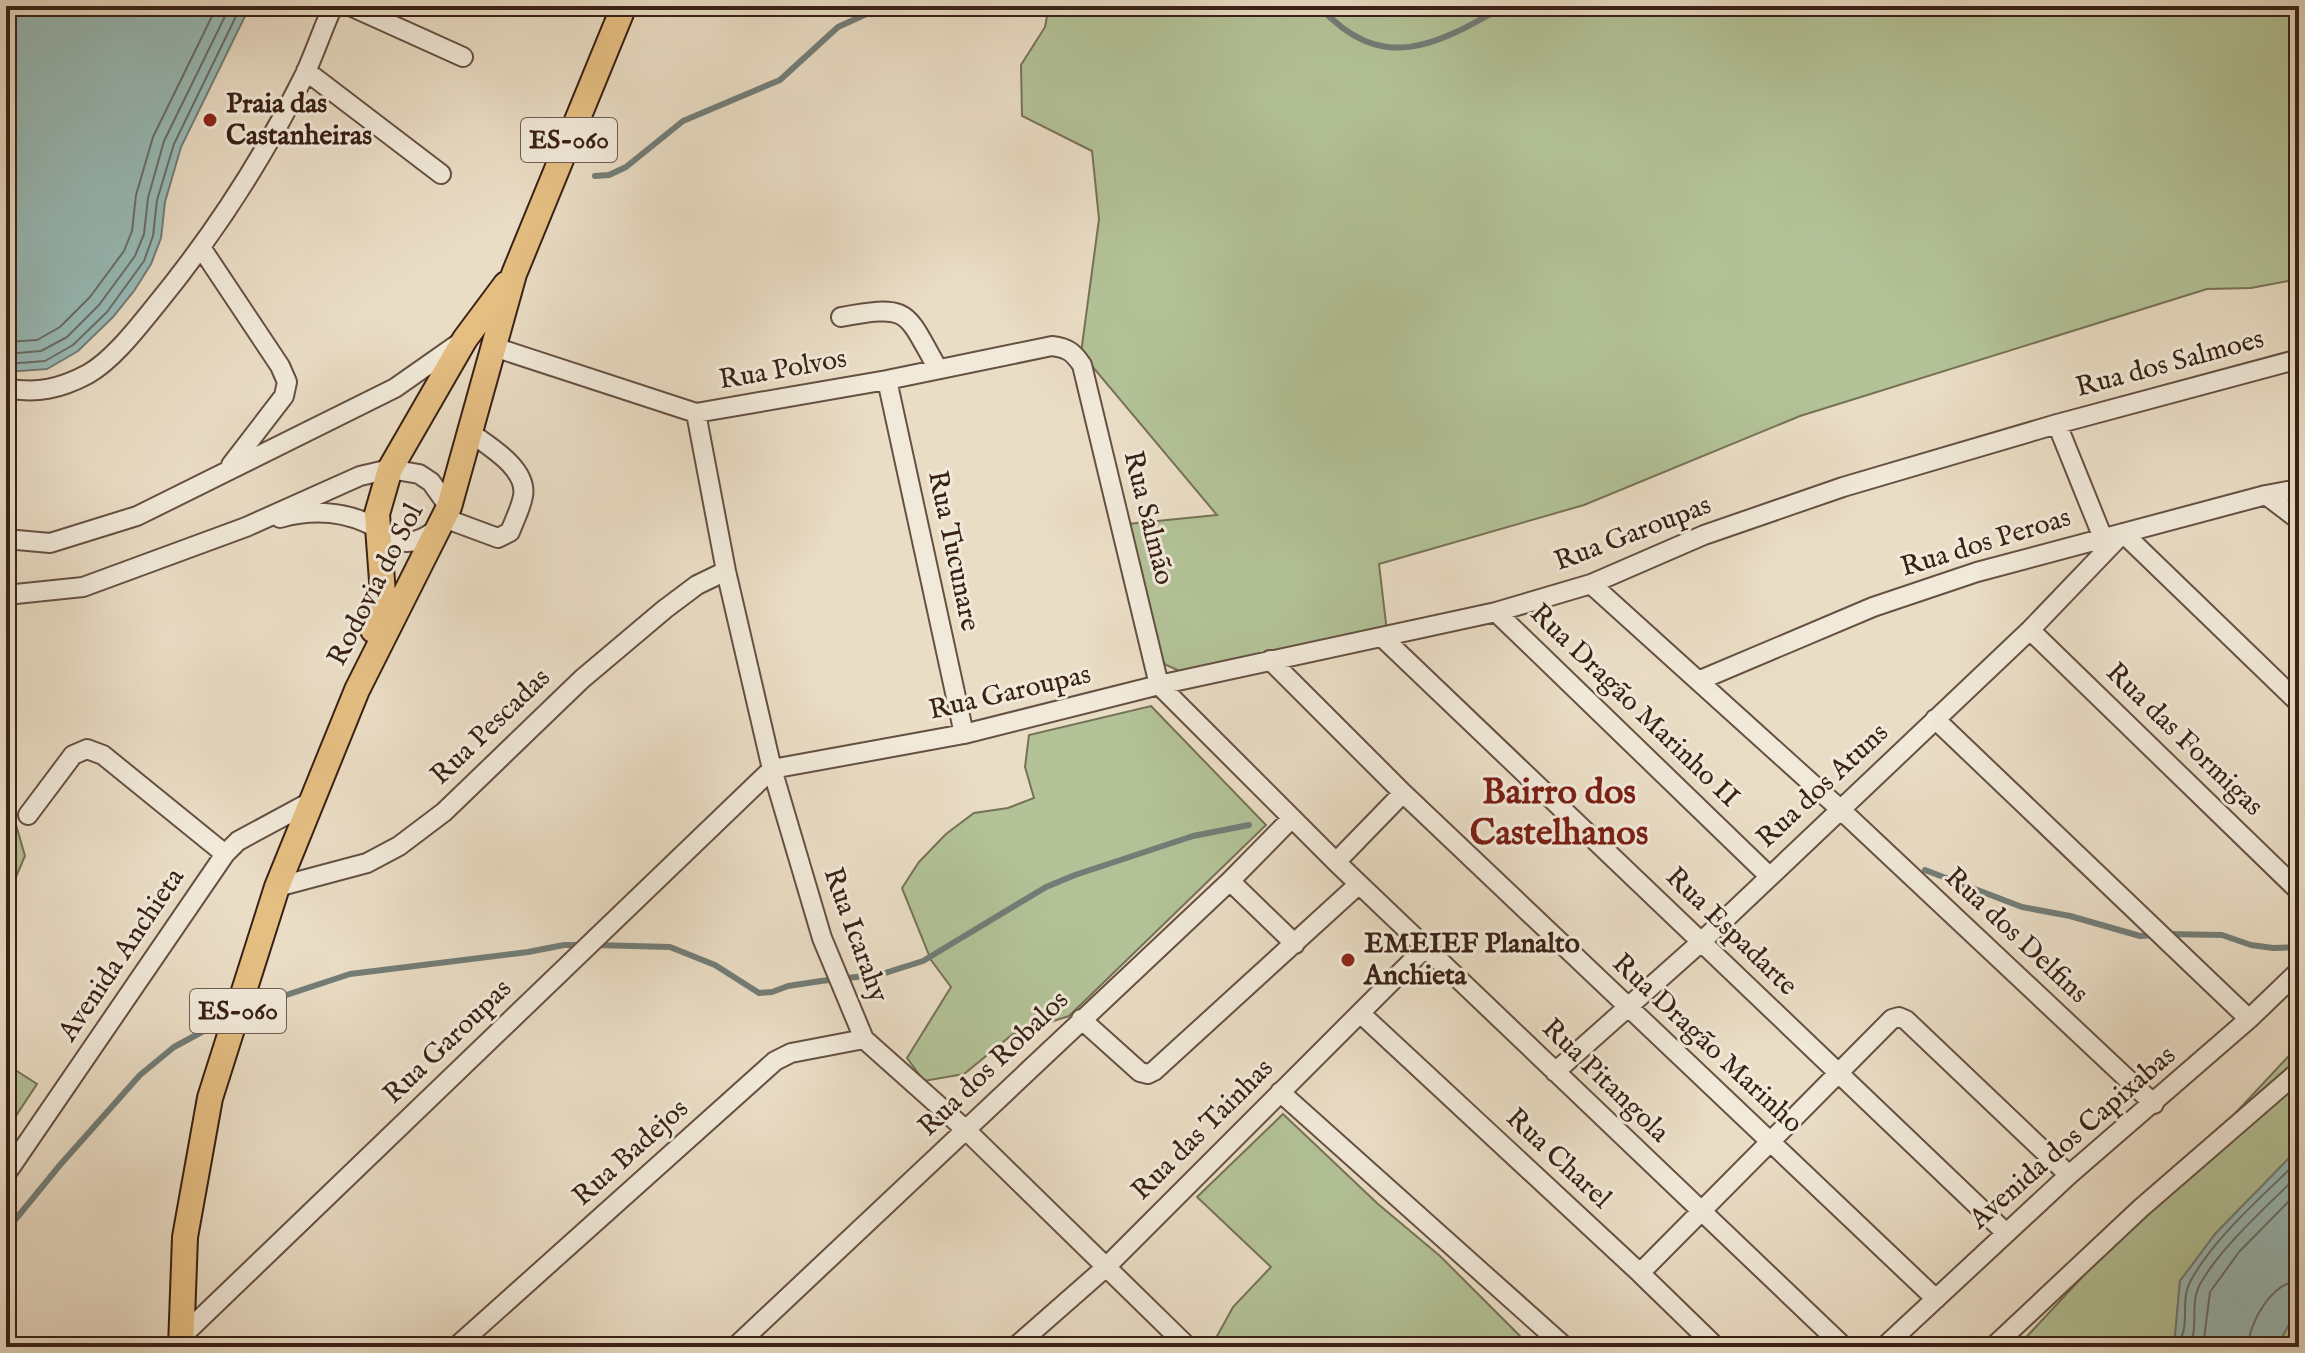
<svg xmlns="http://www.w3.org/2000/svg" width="2305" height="1353" font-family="'IM FELL English',serif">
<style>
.green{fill:#b3c297;stroke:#767256;stroke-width:2}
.water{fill:#98bbb8;stroke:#727d77;stroke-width:2}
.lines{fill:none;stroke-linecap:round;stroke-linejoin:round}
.shore{stroke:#686e67;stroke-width:2}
.stream{stroke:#727d77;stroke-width:6}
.minor-casing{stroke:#655042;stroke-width:22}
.major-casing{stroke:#392116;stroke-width:28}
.minor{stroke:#f1e9d9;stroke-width:18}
.major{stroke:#e5be82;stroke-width:24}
.poi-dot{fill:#8f2418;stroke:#f1e9d9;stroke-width:3}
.labels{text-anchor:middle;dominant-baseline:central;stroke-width:6;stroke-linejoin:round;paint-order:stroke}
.shield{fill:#f1e9d9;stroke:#705d50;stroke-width:2}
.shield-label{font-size:26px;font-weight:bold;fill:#392116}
.poi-label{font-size:28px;font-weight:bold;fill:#392116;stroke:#f1e9d9;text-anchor:start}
.street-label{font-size:28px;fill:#392116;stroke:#f1e9d9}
.district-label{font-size:36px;font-weight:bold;fill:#7a1f14;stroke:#f1e9d9}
</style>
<rect width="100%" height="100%" fill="#eaddc5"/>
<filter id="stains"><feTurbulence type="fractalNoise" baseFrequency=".0025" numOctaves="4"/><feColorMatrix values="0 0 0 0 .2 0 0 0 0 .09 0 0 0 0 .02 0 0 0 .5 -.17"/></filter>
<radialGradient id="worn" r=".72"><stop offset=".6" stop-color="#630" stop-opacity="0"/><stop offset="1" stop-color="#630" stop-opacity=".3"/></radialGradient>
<path class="green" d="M1049,6H2299V279L2251,288L2207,289L1800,416L1584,505L1379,564L1387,632L1184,673L1166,665L1156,652L1128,524L1217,515L1081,353L1099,219L1092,151L1022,116L1021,65L1045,27Z
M1151,706L1266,825L1069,1016L1013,1034L964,1074L924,1081L907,1058L951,987L931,960L902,888L919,862L946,834L974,813L1008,808L1034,798L1025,767L1029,735Z
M6,790L25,856L6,900Z
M2299,1045V1148L2216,1233L2180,1281L2175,1336L2162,1347H2017Z
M6,1064L37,1084L6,1131Z
M1283,1114L1378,1204L1440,1256L1531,1347H1211L1233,1307L1271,1267L1197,1197Z
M2299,1305V1347H2277L2298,1307Z"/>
<path class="water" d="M6,6H250L181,147L165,202L161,238L151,264L134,291L113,317L78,351L47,369L6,372Z
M2299,1148V1305L2277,1347H2162L2175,1336L2180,1281L2216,1233Z"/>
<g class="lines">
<path class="shore" d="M6,342L37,340L60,327L90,297L124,251L132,231L136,195L153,137L217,6
M6,354L41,351L67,337L99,305L135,256L144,234L148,198L164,141L230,6
M6,364L45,361L73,345L107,312L144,261L153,236L157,200L174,144L241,6
M2174,1347C2193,1331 2179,1302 2190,1282C2214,1237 2263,1196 2299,1160
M2189,1347C2199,1329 2190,1304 2199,1286C2220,1247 2268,1206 2299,1174
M2203,1347L2210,1292L2239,1252L2299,1191
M2248,1347C2249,1322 2272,1282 2299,1281"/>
<path class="stream" d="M1319,6C1381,75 1436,46 1504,6
M595,176L609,175L626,167L683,121L780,80L838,27L884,6
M1925,870L2022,907L2070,916L2140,936L2155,935
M2166,934L2222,935L2251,945L2273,948L2299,947
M595,945L670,947L715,965L759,993L772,992L788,986L821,981L882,974L923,961L1046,887L1075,875L1193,836L1249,825
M247,1008L350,974L528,952L564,945H584
M6,1231L60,1165L140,1075L174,1047L226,1019"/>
<g class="minor-casing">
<path id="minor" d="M350,6L463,57
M306,71L441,174
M202,249L280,366L287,382L284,396L231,465
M841,317C911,304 905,311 938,369
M494,347L696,413L887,380L1052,346C1068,348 1073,352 1082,365L1159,685L1336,862L1844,1347
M887,380L964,734
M6,388C36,394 60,389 88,374C113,360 138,327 156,305C215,233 264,157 305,74C315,52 323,28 333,6
M696,413L726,571L772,769L822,938L864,1039L966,1130L1188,1347
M2057,424L2103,538
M2266,495L2299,520
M280,518C309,510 340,511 367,523C381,529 391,542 407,542C418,542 427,536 436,530
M444,518L498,538L510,532C514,521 521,508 523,496C528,468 487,445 468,431
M6,539L50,543L137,516L395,388L462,341
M1591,584L1840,809L2154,1104
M6,595L83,587L246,527L360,476L390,469L419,474L431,482L449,507
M1496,612L1768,875
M2030,630L2299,891
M1383,638L2006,1233
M1270,660L1403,793L1936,1299
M1698,681L1873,607L1977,572L2266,495L2299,489
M1935,719L2249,1019
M28,815L73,755L87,749L103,755L225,854
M1336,862L1403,793
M1230,881L1295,944
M277,887L367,863L399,846L444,812L582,679L665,609L697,585L726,571
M1360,1013L1640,1273L1716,1347
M1081,1019L1140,1072L1148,1074L1154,1071L1359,884
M1555,1072L1701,942L2030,630L2123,533L2299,703
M1280,1092L1565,1347
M6,1174L225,854L238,841L314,800
M1640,1273L1892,1019L1899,1017L1906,1020L2069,1175
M178,1340L772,769L964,734L1159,685L1496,612L1591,584L1704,535L1843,487L2057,424L2299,359
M456,1347L775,1061L791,1053L864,1039
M735,1347L1230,881L1291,819
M1015,1347L1105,1268L1426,947
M1884,1347L2069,1175L2249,1019L2299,971
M1993,1347L2141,1208L2299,1071"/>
</g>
<g class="major-casing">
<path id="major" d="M373,630L383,594L377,514L390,469L465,339L506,284
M181,1347L185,1237L210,1098L277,887L357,690L449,507L514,274L624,6"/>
</g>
<use href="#minor" class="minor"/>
<use href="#major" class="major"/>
</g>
<g class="poi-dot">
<circle cx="210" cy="120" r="8"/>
<circle cx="1348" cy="960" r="8"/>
</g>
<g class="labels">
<g class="shield">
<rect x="521" y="118" width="96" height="44" rx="6"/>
<rect x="190" y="989" width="96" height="44" rx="6"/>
</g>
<g class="shield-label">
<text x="569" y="140">ES-060</text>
<text x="238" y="1011">ES-060</text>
</g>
<g class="poi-label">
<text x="226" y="104">Praia das<tspan x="226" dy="32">Castanheiras</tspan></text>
<text x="1364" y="944">EMEIEF Planalto<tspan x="1364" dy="32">Anchieta</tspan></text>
</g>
<g class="street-label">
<text transform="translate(2170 364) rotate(-15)">Rua dos Salmoes</text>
<text transform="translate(783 370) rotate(-10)">Rua Polvos</text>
<text transform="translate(1148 518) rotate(76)">Rua Salmão</text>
<text transform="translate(1633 534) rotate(-21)">Rua Garoupas</text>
<text transform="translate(1986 543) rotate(-17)">Rua dos Peroas</text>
<text transform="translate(953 551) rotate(78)">Rua Tucunare</text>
<text transform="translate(376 585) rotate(-63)">Rodovia do Sol</text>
<text transform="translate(1010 693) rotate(-13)">Rua Garoupas</text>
<text transform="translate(1634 706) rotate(44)">Rua Dragão Marinho II</text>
<text transform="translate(491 727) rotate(-44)">Rua Pescadas</text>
<text transform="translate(2184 740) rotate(44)">Rua das Formigas</text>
<text transform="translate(1823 786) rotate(-43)">Rua dos Atuns</text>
<text transform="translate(1731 932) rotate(44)">Rua Espadarte</text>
<text transform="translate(855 935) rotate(70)">Rua Icarahy</text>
<text transform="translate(2016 936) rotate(43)">Rua dos Delfins</text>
<text transform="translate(122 955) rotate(-56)">Avenida Anchieta</text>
<text transform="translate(448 1042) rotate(-44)">Rua Garoupas</text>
<text transform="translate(1707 1044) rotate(43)">Rua Dragão Marinho</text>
<text transform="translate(994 1064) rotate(-44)">Rua dos Robalos</text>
<text transform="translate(1605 1081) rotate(44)">Rua Pitangola</text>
<text transform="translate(1203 1130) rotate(-45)">Rua das Tainhas</text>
<text transform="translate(2073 1138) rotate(-41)">Avenida dos Capixabas</text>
<text transform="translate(631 1153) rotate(-42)">Rua Badejos</text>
<text transform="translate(1558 1159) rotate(43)">Rua Charel</text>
</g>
<g class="district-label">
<text x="1559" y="793">Bairro dos<tspan x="1559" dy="41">Castelhanos</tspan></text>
</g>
</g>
<rect width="2305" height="1353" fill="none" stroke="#eaddc5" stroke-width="32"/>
<rect x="8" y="8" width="2289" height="1337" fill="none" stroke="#392116" stroke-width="4"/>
<rect x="16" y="16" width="2273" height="1321" fill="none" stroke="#392116" stroke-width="2"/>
<rect width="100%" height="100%" filter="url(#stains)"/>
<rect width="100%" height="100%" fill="url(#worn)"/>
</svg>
